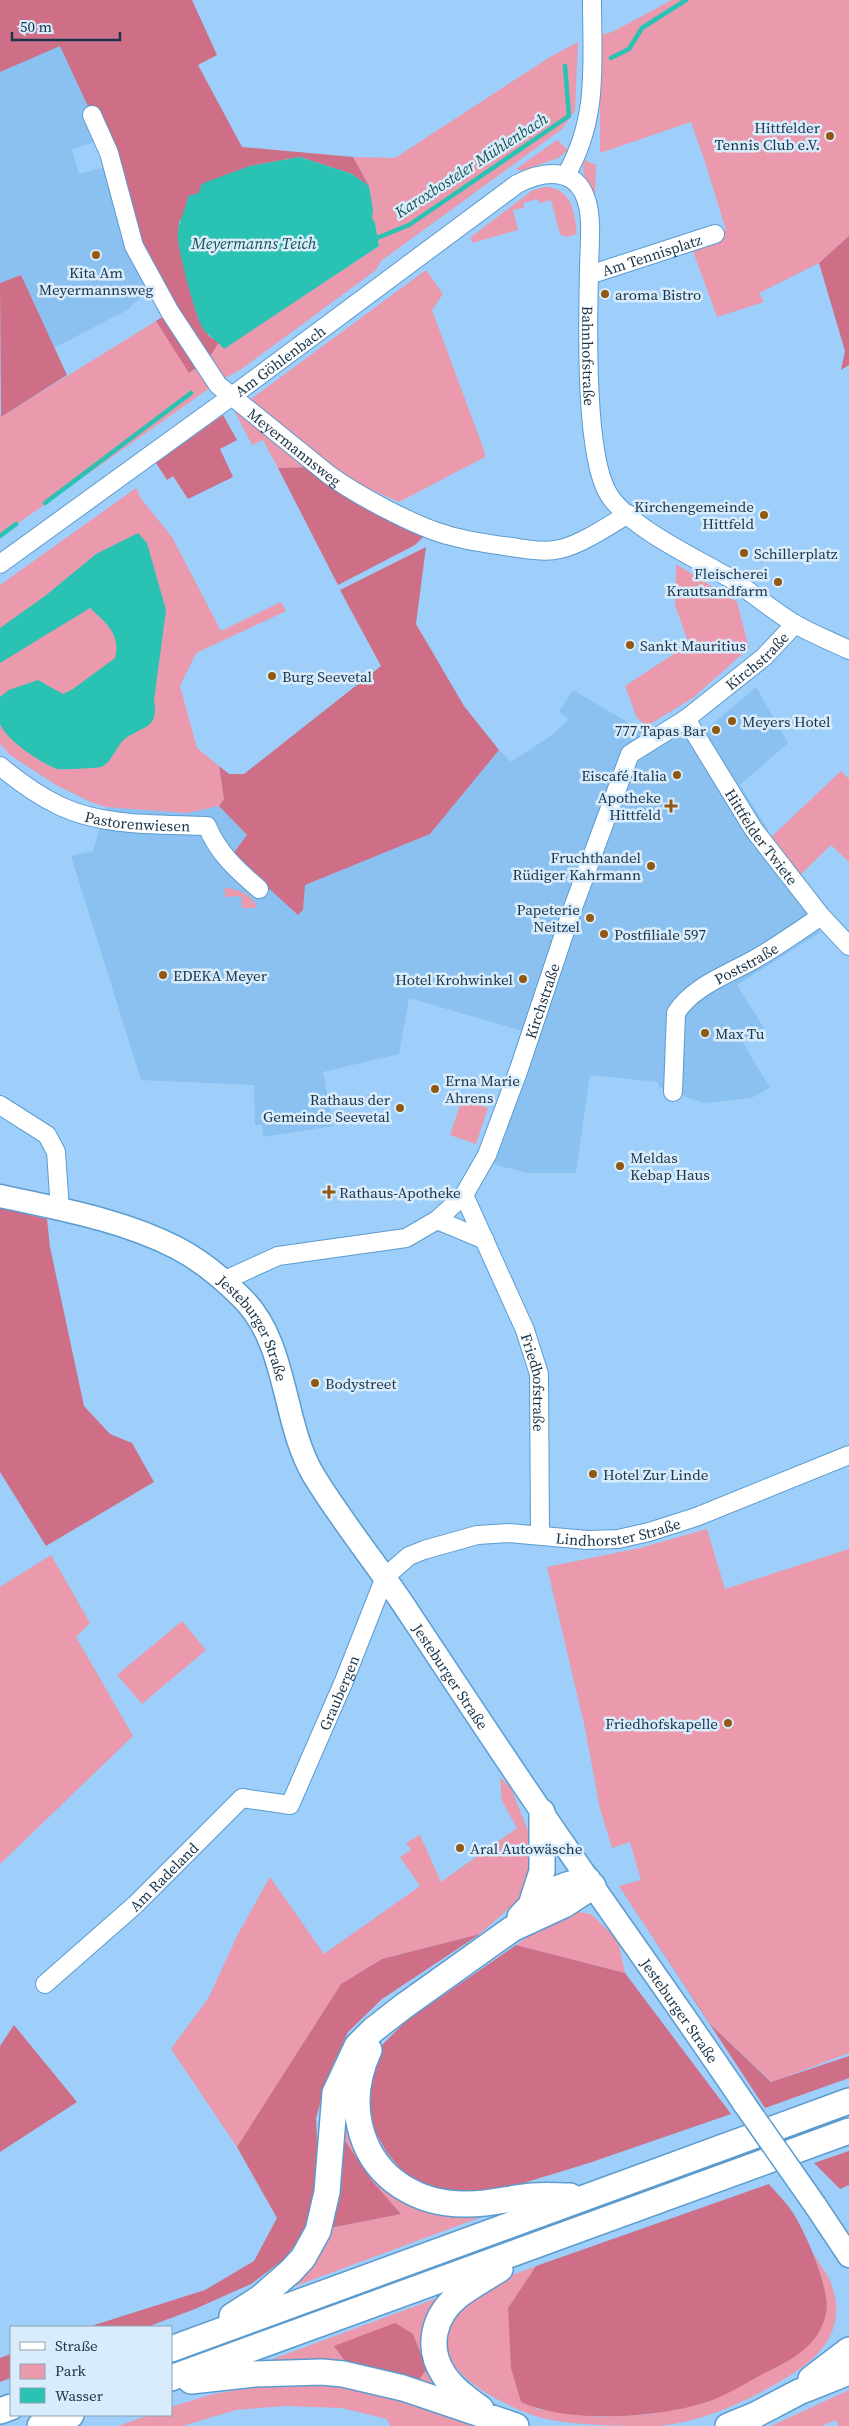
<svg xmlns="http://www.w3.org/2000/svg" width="849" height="2426" font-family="'Source Serif 4',serif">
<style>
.built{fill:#8bc1f0}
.green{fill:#eb99ac}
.forest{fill:#ce6f87}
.water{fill:#29c2b3}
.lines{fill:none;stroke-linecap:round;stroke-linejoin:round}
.stream{stroke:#29c2b3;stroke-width:4.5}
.minor-casing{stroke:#5c9bce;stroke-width:20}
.major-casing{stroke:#5c9bce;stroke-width:25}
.highway-casing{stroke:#5c9bce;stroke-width:28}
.minor{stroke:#fff;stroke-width:18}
.major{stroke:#fff;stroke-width:22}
.highway{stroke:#fff;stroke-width:25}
.major-bridge-casing{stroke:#5c9bce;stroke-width:25;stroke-linecap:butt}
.major-bridge{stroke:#fff;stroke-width:22}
.poi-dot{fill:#915812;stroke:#d9ecfc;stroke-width:2}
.labels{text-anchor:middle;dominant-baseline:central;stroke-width:5;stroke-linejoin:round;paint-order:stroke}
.poi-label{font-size:15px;fill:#1a3449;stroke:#d9ecfc;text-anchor:start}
.street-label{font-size:15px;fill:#1a3449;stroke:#d9ecfc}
.water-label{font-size:16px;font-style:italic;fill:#16524c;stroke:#d9ecfc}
</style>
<rect width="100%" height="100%" fill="#9dcffa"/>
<path class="built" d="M60,45L105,139L72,149L79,174L113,165L155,284L127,310L54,348L21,275L0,283V72Z
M756,687L788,743L740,785L769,831L757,843L821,932L737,985L764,1028L742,1041L770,1088L751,1098L705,1103L688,1098L676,1091L659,1087L658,1082L590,1075L576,1173H528L489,1163L533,1034L409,998L399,1054L323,1072L333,1126L263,1137L262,1125H255L254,1085L141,1080L71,856L93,851L106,807L187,813L219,806L247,835L232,855L303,910L305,885L430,834L499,750L511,762L552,735L569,719L559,712L573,690L642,731L695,739Z"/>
<path class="green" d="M672,0H849V236L819,263L759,293L764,302L717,317L690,243L726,230L706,165L691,122L600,153V35L612,32Z
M578,42L575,111L562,129L381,261L376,270L240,370L221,380L0,536V415L1,417L156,321L190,373L208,360L219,342L224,348L379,246L375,223L372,219L369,186L353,157L395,158L550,57Z
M557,140L568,150L558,158L521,171L516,169Z
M584,160L596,165L595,196C587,185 581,174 584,160Z
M545,187C571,187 575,213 577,234L566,237L560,234L551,200L539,203L538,199L523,203L524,208L513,210L518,230L472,243L471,237L533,190Z
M426,270L443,294L432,310L484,450L485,457L399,502L344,478L247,402Z
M241,408L313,467L278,468L263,440L252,445L235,412Z
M136,488L142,500L172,537L221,631L281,602L286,611L196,653L180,686L197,748L219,766L224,799L219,806L187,813L106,807L93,803L56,785L10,755L0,744V585Z
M676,564L737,602L749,648L694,697L647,726L637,718L625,686L689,644L675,605Z
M841,771L849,779V862L831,845L799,876L769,839Z
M225,888C237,888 254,896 257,908H242L241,896L225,897Z
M462,1099L488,1108L476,1144L450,1135Z
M707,1529L725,1589L849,1549V2053L772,2082L711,2025L619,1886L641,1880L630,1842L612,1848L600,1809L585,1728L547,1567L640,1548Z
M51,1555L90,1623L76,1637L133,1736L0,1864V1587Z
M182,1621L206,1650L142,1704L117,1675Z
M500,1777L511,1788L532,1841L535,1861L525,1894L480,1934L382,1959L341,1984L237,2147L171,2049L209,1997L238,1934L270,1877L324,1954L420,1886L400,1857L411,1850L406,1843L420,1835L441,1882L517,1828L502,1801Z
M579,1912L591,1914L618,1940L625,1973L516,1945C536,1932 555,1917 579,1912Z
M355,2077L382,2177L503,2209L282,2291L325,2229L401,2214L373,2182L337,2129Z
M814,2254C819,2263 827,2273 831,2283C848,2327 822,2357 786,2378C745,2402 708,2420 660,2426C630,2426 577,2426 547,2419C516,2412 434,2375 447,2333C452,2319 461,2302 473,2293C488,2283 518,2273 536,2266L508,2308L536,2409L600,2417L652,2414L708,2402L825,2290Z
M440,2297L432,2318L455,2397L415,2385L427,2369L413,2334L334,2346L352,2371L254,2366Z
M325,2383C380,2391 424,2404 475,2426H390L387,2419L342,2408L285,2406L236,2410L182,2426H118L149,2415H171V2407L213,2394L263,2386Z
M849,2390V2426H839L836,2420L821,2426H771Z"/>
<path class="forest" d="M0,0H192L217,55L198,65L242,147L353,157L369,186L352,174L300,157L250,166L221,178L199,193L179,222L178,239L198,318L209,336L219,342L208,360L189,373L156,321L170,312L155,284L92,115L60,46L0,72Z
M849,236V365L841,370L845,351L819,263Z
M21,275L67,375L1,417L0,283Z
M223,415L237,440L220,449L233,477L188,499L173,476L167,480L156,463Z
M313,467L426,534L415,545L338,585L278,468Z
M426,547L416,624L464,706L499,750L430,834L305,885L303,910L298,915L232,855L247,835L219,806L224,799L219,766L229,774H244L381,666L340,590Z
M0,1208L47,1219L50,1247L84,1406L110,1434L132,1443L154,1482L46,1546L0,1472Z
M619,1886L711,2025L771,2082L849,2056V2078L765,2108Z
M480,1934L382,1999L348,2032L328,2076L316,2118L318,2164L312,2214L299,2240L283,2260L251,2284L195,2309L147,2327H88L205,2290L254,2261L277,2218L237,2147L341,1984L382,1959Z
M516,1945L625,1973L731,2114L589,2163L497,2191L446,2192L407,2176L387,2153L372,2126L367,2105L366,2076L380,2047L406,2021Z
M14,2025L77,2102L0,2152V2046Z
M337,2129L373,2182L401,2214L325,2229Z
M849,2151V2185L840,2189L814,2163Z
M769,2184C777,2194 787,2203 793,2213C806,2233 831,2290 826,2313C819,2348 790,2360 761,2375C744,2384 725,2396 707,2402C657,2418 569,2424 521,2402L511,2368L508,2308L536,2266Z
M395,2323L413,2334L427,2369L415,2385L352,2371L334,2346Z
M11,2354V2378L0,2382V2358Z"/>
<path class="water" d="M300,157L352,174L369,186L373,210L372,218L375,223L379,246L224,349C218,341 210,337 204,330C196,319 178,252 178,237C177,222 186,211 188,196L199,193L201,185L206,182L250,166Z
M138,533L147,543L166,610L154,700C159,729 144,725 126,738C116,745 113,762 101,767C98,768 60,770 57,769C42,764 5,739 0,724C0,717 0,705 0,697L9,690L38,680L63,694L73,689L115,658C121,634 106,623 90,608L0,663V628L45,596L96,554Z"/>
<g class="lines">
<path class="stream" d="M611,58L629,49L642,28L686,0
M372,240L409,225L569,116L565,66
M45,503L191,393
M0,536L16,524"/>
<g class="minor-casing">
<g id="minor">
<path id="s1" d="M92,115L109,153L134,246L170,312L218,385L328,474C355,494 414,526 447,535C467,541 489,544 511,547C527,549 544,553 560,549C580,545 610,525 628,514"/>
<path d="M566,175C599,118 592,64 592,0"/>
<path id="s2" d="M589,275L715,234"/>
<path id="s3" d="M0,564L232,396L517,184C542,171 575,166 586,199C593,218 589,250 589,270C588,320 584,456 609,495C631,529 698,559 733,580C754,594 773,611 795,624C812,634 831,641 849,650"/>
<path id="s4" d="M686,719L754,830L821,916L849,946"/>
<path id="s5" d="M0,766C18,781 39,796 60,806C104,827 159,824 207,826C218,853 237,870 259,889"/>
<path id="s6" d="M673,1092L676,1013C693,986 729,974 755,959C778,946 799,931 821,916"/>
<path d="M0,1105L47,1135L56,1152L60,1210"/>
<path id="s7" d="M464,1195L525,1330L539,1374L540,1535"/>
<path d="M437,1220L485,1240"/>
<path id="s8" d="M223,1281L278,1256L406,1238L437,1220L464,1195L487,1155L519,1069L571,913L630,754L686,719L764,657L795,624"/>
<path id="s9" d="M45,1984L135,1905L242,1798L290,1805L344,1681L385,1577L409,1556L424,1550L477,1535L509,1533L587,1540L618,1539L649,1532L696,1517L849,1455"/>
</g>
</g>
<g class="major-casing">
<g id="major">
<path id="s10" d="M0,1196C59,1209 123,1220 177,1248C200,1260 222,1278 240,1296C289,1342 281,1421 314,1476C342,1522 379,1567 409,1613C462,1693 515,1774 570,1853C628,1937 688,2020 745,2105"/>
<path d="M815,2205L849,2256"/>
</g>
</g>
<g class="highway-casing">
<path id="highway" d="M531,1905L542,1871V1812
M520,1917C539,1895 560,1884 588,1880
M369,2050C356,2078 353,2105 362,2134C376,2180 419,2204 464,2204C488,2205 510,2198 532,2196C545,2195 558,2196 570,2196
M232,2316L260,2298L291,2271L303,2258L318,2231L327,2192L335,2093L357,2046L373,2030L404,2006L512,1929L564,1905L593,1886
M171,2349L849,2101
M171,2378L849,2131
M811,2379L849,2350
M191,2381L255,2374L322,2372L343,2374L403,2388L516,2426
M481,2409C468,2399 453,2389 444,2375C426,2348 433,2316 458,2296C471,2286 486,2278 500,2269
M0,2411L11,2407
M40,2426L71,2415
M728,2426L755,2415L799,2392L849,2372"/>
</g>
<use href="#minor" class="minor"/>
<use href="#major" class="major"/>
<use href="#highway" class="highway"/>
<g class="major-bridge-casing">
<path id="major-bridge" d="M745,2105L815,2205"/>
</g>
<use href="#major-bridge" class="major-bridge"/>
</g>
<g class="poi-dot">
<circle cx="830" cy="136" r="5"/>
<circle cx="96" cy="255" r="5"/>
<circle cx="605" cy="294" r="5"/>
<circle cx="764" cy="515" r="5"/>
<circle cx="744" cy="553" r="5"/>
<circle cx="778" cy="582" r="5"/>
<circle cx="630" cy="645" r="5"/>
<circle cx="272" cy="676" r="5"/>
<circle cx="732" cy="721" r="5"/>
<circle cx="716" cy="730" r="5"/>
<circle cx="677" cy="775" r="5"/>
<path d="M668.5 798.5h5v5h5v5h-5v5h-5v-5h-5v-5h5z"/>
<circle cx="651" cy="866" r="5"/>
<circle cx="590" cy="918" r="5"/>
<circle cx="604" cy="934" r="5"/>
<circle cx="163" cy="975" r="5"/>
<circle cx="523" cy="979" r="5"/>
<circle cx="705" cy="1033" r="5"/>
<circle cx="435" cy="1089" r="5"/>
<circle cx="400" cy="1108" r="5"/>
<circle cx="620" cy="1166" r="5"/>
<path d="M326.5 1184.5h5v5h5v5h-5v5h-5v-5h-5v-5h5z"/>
<circle cx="315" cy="1383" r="5"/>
<circle cx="593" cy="1474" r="5"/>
<circle cx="728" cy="1723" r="5"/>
<circle cx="460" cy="1848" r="5"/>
</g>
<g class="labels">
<g class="poi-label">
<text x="820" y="127" text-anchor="end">Hittfelder<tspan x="820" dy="17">Tennis Club e.V.</tspan></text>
<text x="96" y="272" text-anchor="middle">Kita Am<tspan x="96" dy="17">Meyermannsweg</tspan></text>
<text x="615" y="294">aroma Bistro</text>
<text x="754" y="506" text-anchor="end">Kirchengemeinde<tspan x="754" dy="17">Hittfeld</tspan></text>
<text x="754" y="553">Schillerplatz</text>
<text x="768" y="573" text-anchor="end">Fleischerei<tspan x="768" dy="17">Krautsandfarm</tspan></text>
<text x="640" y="645">Sankt Mauritius</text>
<text x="282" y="676">Burg Seevetal</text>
<text x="742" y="721">Meyers Hotel</text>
<text x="706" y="730" text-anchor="end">777 Tapas Bar</text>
<text x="667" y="775" text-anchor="end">Eiscafé Italia</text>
<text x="661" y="797" text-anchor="end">Apotheke<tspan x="661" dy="17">Hittfeld</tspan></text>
<text x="641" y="857" text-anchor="end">Fruchthandel<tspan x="641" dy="17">Rüdiger Kahrmann</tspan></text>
<text x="580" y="909" text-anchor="end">Papeterie<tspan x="580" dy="17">Neitzel</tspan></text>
<text x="614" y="934">Postfiliale 597</text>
<text x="173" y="975">EDEKA Meyer</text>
<text x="513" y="979" text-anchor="end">Hotel Krohwinkel</text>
<text x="715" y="1033">Max Tu</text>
<text x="445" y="1080">Erna Marie<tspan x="445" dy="17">Ahrens</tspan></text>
<text x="390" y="1099" text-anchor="end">Rathaus der<tspan x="390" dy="17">Gemeinde Seevetal</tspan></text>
<text x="630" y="1157">Meldas<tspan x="630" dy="17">Kebap Haus</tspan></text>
<text x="339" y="1192">Rathaus-Apotheke</text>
<text x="325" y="1383">Bodystreet</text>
<text x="603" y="1474">Hotel Zur Linde</text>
<text x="718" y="1723" text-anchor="end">Friedhofskapelle</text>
<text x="470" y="1848">Aral Autowäsche</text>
</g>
<g class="street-label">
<text stroke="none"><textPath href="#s2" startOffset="66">Am Tennisplatz</textPath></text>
<text stroke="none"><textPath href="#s3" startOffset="881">Bahnhofstraße</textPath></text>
<text stroke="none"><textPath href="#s3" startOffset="346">Am Göhlenbach</textPath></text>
<text stroke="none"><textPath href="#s1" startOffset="399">Meyermannsweg</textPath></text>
<text stroke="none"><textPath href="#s8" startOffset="892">Kirchstraße</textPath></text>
<text stroke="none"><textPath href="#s5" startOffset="152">Pastorenwiesen</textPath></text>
<text stroke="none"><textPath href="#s4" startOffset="140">Hittfelder Twiete</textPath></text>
<text stroke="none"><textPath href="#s6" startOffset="166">Poststraße</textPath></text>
<text stroke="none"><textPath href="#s8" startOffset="472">Kirchstraße</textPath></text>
<text stroke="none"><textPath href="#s10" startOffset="299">Jesteburger Straße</textPath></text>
<text stroke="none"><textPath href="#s7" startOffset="202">Friedhofstraße</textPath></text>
<text stroke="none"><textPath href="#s9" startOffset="812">Lindhorster Straße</textPath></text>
<text stroke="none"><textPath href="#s10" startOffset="704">Jesteburger Straße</textPath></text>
<text stroke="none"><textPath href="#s9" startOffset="442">Graubergen</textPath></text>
<text stroke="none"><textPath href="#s9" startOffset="160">Am Radeland</textPath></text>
<text stroke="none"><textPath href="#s10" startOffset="1109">Jesteburger Straße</textPath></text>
</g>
<g class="water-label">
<text transform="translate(471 165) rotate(-33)">Karoxbosteler Mühlenbach</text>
<text x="254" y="243">Meyermanns Teich</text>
</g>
</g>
<rect x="10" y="2326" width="162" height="90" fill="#d9ecfc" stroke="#8da2b4"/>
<rect x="20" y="2342" width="25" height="8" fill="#ffffff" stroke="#8da2b4"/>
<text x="55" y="2351" font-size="15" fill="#1a3449">Straße</text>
<rect x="20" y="2364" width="25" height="15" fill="#eb99ac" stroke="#8da2b4"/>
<text x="55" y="2376" font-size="15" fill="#1a3449">Park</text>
<rect x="20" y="2388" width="25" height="15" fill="#29c2b3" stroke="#8da2b4"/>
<text x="55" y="2401" font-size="15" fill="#1a3449">Wasser</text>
<path d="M12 32v8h108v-8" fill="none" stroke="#1a3449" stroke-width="2.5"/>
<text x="20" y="32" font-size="15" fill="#1a3449" stroke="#d9ecfc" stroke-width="4" paint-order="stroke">50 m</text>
</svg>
